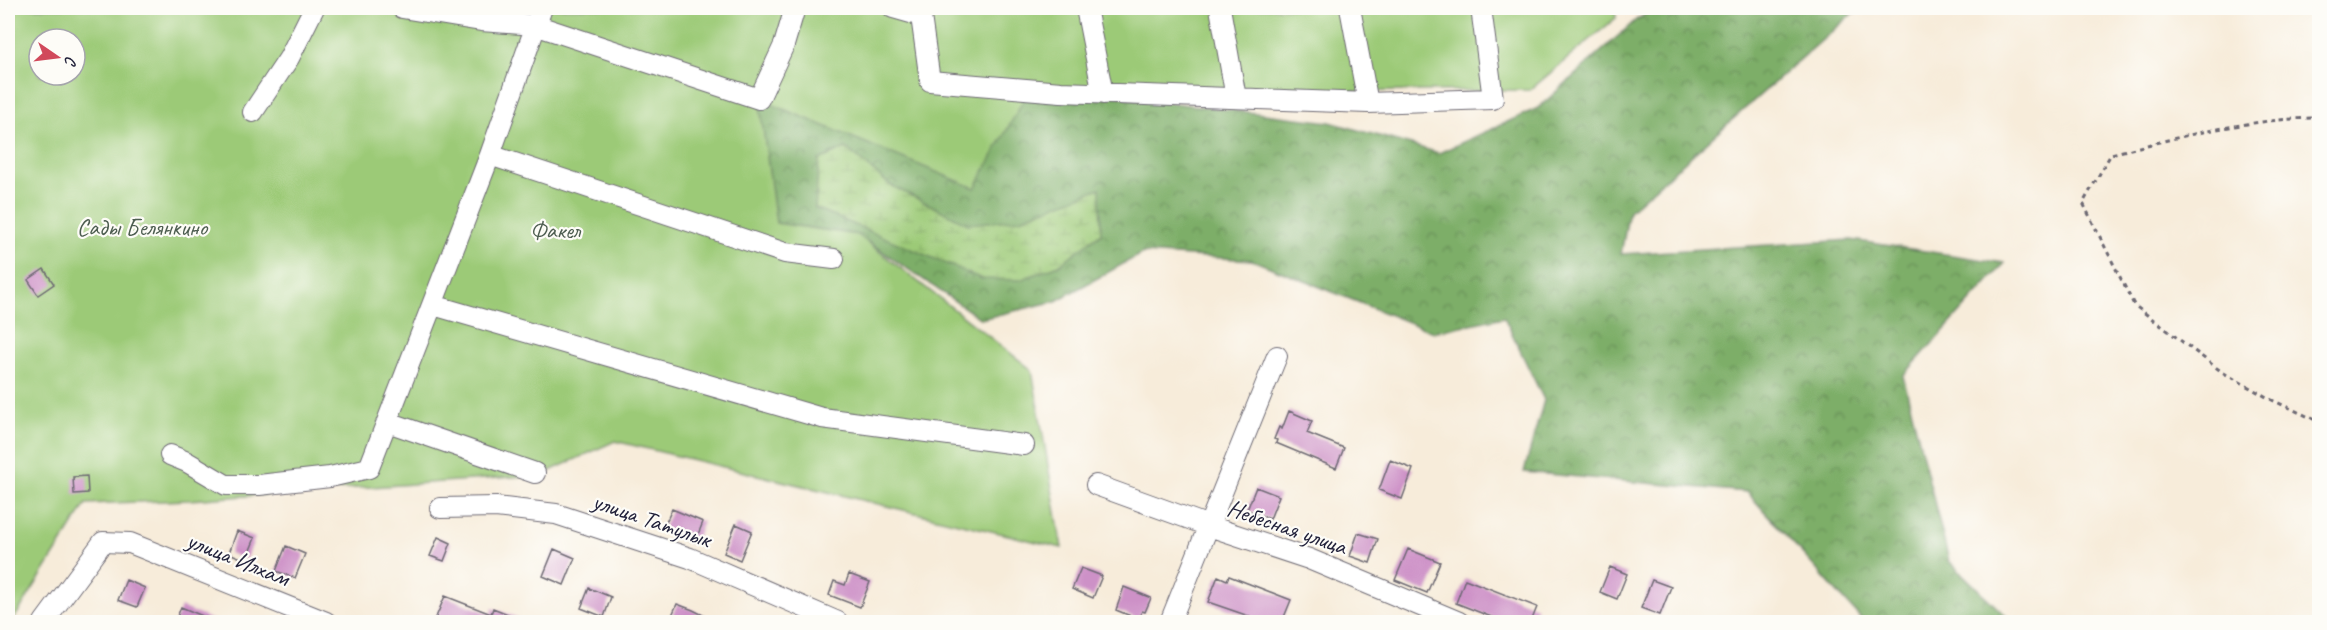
<svg xmlns="http://www.w3.org/2000/svg" width="2327" height="630" font-family="Caveat,sans-serif">
<style>
.forest{fill:url(#forest-crowns);stroke:#506852;stroke-width:1.5}
.wetland{fill:url(#wetland-marsh);stroke:#5f7659;stroke-width:1.5}
.garden{fill:#9cca77;stroke:#5f7659;stroke-width:1.5;fill-rule:evenodd}
.building{fill:#cd91c7}
.lines{fill:none;stroke-linecap:round;stroke-linejoin:round}
.minor-casing{stroke:#6d6973;stroke-width:22}
.path{stroke:#6d6973;stroke-width:3;stroke-dasharray:4.5 4.5;stroke-linecap:butt}
.minor{stroke:#fff;stroke-width:20}
.labels{text-anchor:middle;dominant-baseline:central;stroke-width:4.5;stroke-linejoin:round;paint-order:stroke}
.park-label{font-size:24px;fill:#4d5d50;stroke:#fdfcf7}
.street-label{font-size:24px;fill:#22223b;stroke:#fdfcf7}
</style>
<defs>
<pattern id="forest-crowns" width="20" height="18" patternUnits="userSpaceOnUse" patternTransform="scale(1.5)"><rect width="20" height="18" fill="#7dae68"/><path d="M2 6a3 3 0 1 1 6 0M12 15a3 3 0 1 1 6 0" fill="none" stroke="#668d57"/></pattern>
<pattern id="wetland-marsh" width="20" height="14" patternUnits="userSpaceOnUse" patternTransform="scale(1.5)"><rect width="20" height="14" fill="#9cca77"/><path d="M1 5h8M5 5V1M11 12h8M15 12V8" fill="none" stroke="#86ad68"/></pattern>
</defs>
<rect width="100%" height="100%" fill="#fdfcf7"/>
<filter id="ink" filterUnits="userSpaceOnUse"><feTurbulence type="fractalNoise" baseFrequency=".0167" numOctaves="2"/><feDisplacementMap in="SourceGraphic" scale="12" xChannelSelector="R" yChannelSelector="G"/><feConvolveMatrix kernelMatrix="1 2 1 2 8 2 1 2 1" color-interpolation-filters="sRGB"/></filter>
<filter id="wash" filterUnits="userSpaceOnUse"><feTurbulence type="fractalNoise" baseFrequency=".008" numOctaves="4" result="noise"/><feDisplacementMap in="SourceGraphic" scale="24" xChannelSelector="R" yChannelSelector="G"/><feGaussianBlur stdDeviation="1.35" result="paint"/><feColorMatrix in="noise" values="0 0 0 0 0 0 0 0 0 0 0 0 0 0 0 0 0 1.4 0 .05"/><feComposite in="paint" operator="in"/></filter>
<g filter="url(#wash)">
<rect width="100%" height="100%" fill="#f7ecda"/>
<path class="forest" d="M1656,8H1872L1853,13L1629,211L1621,254L1851,240L2005,263L1903,376L1949,561L2012,622H1864L1747,492L1524,472L1544,400L1504,317L1433,332L1252,260L1143,253L1056,301L981,319L858,235L776,223L759,99L1031,86L1330,122L1439,153L1538,108L1637,19Z"/>
<path class="wetland" d="M846,148L890,185L968,224L1020,219L1100,188L1101,233L1059,265L1020,280L982,279L815,208L819,160Z"/>
<path class="garden" d="M8,8H1615L1616,18L1530,90L1103,94L1031,86L975,188L759,99L776,223L858,235L1032,370L1062,548L615,441L541,475L189,500L86,504L12,622H8ZM39,39H75V75H39Z"/>
<g id="blocks">
<path class="building" d="M44,269L54,284L38,295L28,280Z
M1289,411L1312,421L1307,433L1344,448L1336,468L1276,443L1277,440L1274,439L1279,427L1282,429Z
M1390,460L1413,469L1402,499L1379,490Z
M87,476L88,493L74,494L73,477Z
M1256,487L1279,496L1270,519L1247,510Z
M672,509L703,522L695,542L663,529Z
M736,524L752,531L740,560L724,553Z
M237,531L255,538L246,560L229,553Z
M1358,533L1378,539L1370,563L1350,556Z
M438,537L451,543L444,561L430,556Z
M286,546L305,554L295,578L276,571Z
M554,549L575,558L564,585L543,576Z
M1408,549L1440,562L1427,593L1395,580Z
M1610,567L1627,574L1617,599L1600,592Z
M1081,568L1102,576L1093,598L1072,589Z
M849,574L870,582L860,607L829,595L834,581L845,585Z
M1218,576L1227,580L1229,576L1291,600L1282,622H1266L1208,602Z
M1465,579L1537,607L1531,622H1504L1456,603Z
M126,580L145,588L137,607L118,600Z
M1652,580L1671,587L1660,615L1641,608Z
M1124,587L1151,598L1145,612L1142,611L1138,619L1116,610Z
M589,588L611,597L604,617L581,608Z
M445,596L491,614L493,608L528,622H434Z
M677,604L693,610L717,622H669Z
M181,607L217,622H175Z"/>
</g>
</g>
<g filter="url(#ink)">
<use href="#blocks" fill-opacity="0" stroke="#6d6973" stroke-width="1.5"/>
<g class="lines">
<g class="minor-casing">
<path id="minor" d="M402,8L481,21L535,25L759,99L784,45L795,8
M893,8L921,16L930,81L1061,92L1368,103L1493,99L1481,8
M1086,8L1103,94
M1220,8L1236,98
M1350,8L1368,103
M253,112L289,58L314,8
M490,155L785,253L834,259
M433,305L822,418L1024,445
M388,422L535,473
M170,455L187,462L226,485H259L330,477L369,468L490,155L542,8
M1096,485L1209,526L1309,559L1459,622
M440,508L496,507L556,514L690,558L838,622
M44,622L103,542L130,543L326,622
M1170,622L1277,356"/>
</g>
<path class="path" d="M2320,118C2250,118 2179,137 2111,154L2083,203L2134,305L2222,372L2272,400L2320,422"/>
<use href="#minor" class="minor"/>
</g>
</g>
<g class="labels">
<g class="park-label">
<text x="142" y="227">Сады Белянкино</text>
<text x="555" y="230">Факел</text>
</g>
<g class="street-label">
<text transform="translate(652 520) rotate(19)">улица Татулык</text>
<text transform="translate(1287 527) rotate(19)">Небесная улица</text>
<text transform="translate(238 559) rotate(22)">улица Илхам</text>
</g>
</g>
<rect width="2327" height="630" fill="none" stroke="#fdfcf7" stroke-width="30"/>
<g transform="translate(57 57) rotate(104)"><circle r="28" fill="#fdfcf7" stroke="#a5a5ac" stroke-width="1.5"/>
<path d="M0-4.5L10 22L0 15L-10 22Z" fill="#d1495b"/>
<text y="-9" font-size="16" font-weight="bold" text-anchor="middle" fill="#22223b">С</text>
</g>
</svg>
